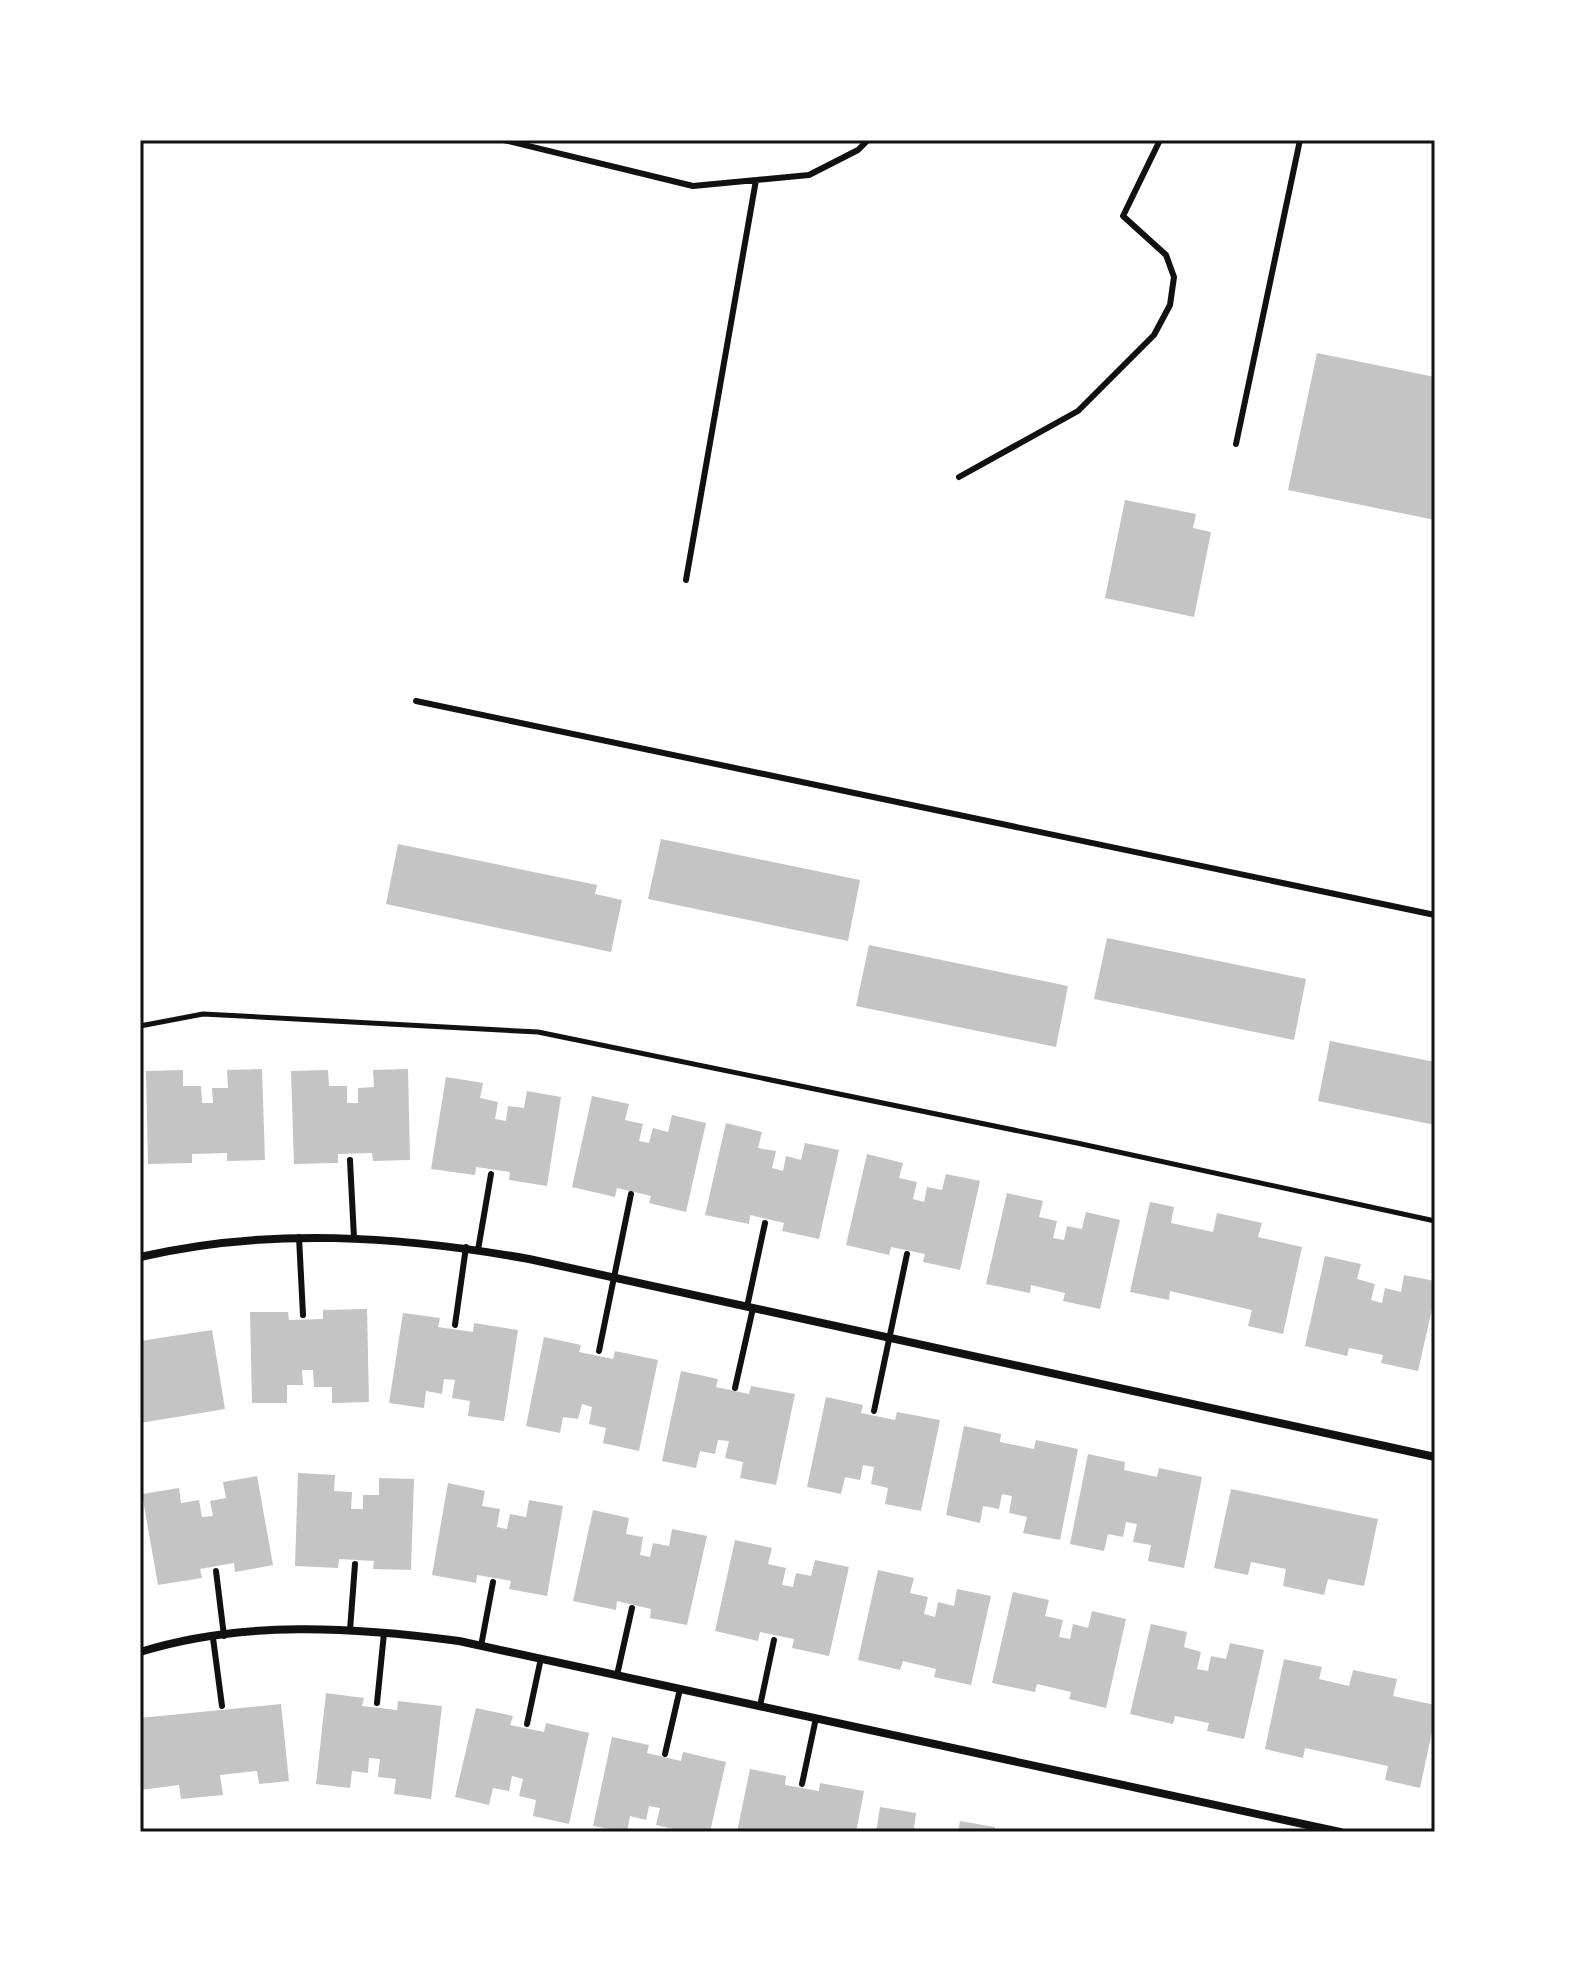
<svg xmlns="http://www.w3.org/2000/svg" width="1575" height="1972" font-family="'Work Sans',sans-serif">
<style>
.building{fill:#c4c4c4}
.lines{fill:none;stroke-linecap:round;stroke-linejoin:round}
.path{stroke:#111;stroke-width:5}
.service{stroke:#111;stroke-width:6}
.minor{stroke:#111;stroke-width:8}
.neatline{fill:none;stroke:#111;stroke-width:3}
</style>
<rect width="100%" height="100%" fill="#fff"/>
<path class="building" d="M1317,353L1435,377V520L1288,490Z
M1125,500L1196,514L1193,528L1211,532L1194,617L1105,598Z
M661,839L860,880L848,941L648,899Z
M398,844L597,885L595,894L622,900L611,952L386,904Z
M1107,938L1306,979L1294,1040L1094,999Z
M869,945L1068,986L1056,1047L856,1006Z
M1330,1041L1435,1062V1125L1318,1101Z
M262,1069L265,1160L227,1161V1153L192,1154V1163L148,1164L146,1071L183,1070V1086H201L202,1103H213L212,1088H228L227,1070Z
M408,1069L410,1160L373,1161L372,1153L338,1154V1163L294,1164L291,1071L328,1070L329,1086H347V1103H358V1088L374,1087L373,1070Z
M446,1077L483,1083L480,1098L498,1102L495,1119L506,1121L508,1106L524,1108L527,1091L561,1097L547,1186L509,1180L510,1172L476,1167L475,1175L431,1169Z
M592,1096L629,1104L625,1120L643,1124L639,1141L649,1143L653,1128L668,1132L672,1115L706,1123L686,1212L649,1203L651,1196L617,1188L615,1197L572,1187Z
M726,1123L762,1132L758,1148L776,1151L772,1168L783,1171L786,1156L801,1160L805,1143L839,1150L819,1239L782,1231L784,1223L750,1215L749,1224L705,1215Z
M867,1154L903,1163L899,1178L917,1182L913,1199L924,1202L927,1187L942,1190L946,1174L980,1181L960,1270L923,1262L925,1254L891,1247L889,1255L846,1245Z
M1007,1193L1043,1201L1039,1217L1057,1221L1053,1238L1064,1240L1067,1226L1082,1229L1086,1212L1120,1220L1100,1309L1063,1301L1065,1293L1031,1285L1030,1293L986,1284Z
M1150,1202L1174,1207L1171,1223L1213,1232L1217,1213L1262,1223L1258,1237L1302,1247L1283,1334L1248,1326L1252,1310L1170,1291L1169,1300L1130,1292Z
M1325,1256L1361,1264L1357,1279L1375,1284L1371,1300L1382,1303L1385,1288L1401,1292L1404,1275L1435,1281V1296L1418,1371L1381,1363L1383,1355L1349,1348L1347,1356L1305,1346Z
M367,1309L369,1402L332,1403V1387H314L313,1370H302L303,1385H287V1403H252L250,1312H288L289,1320L323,1319V1310Z
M403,1313L440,1318L438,1327L473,1332L474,1323L518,1330L504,1421L468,1416L470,1401L452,1398L455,1380L444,1379L442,1394L426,1391L424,1408L389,1403Z
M212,1330L225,1409L140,1423V1341Z
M544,1337L581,1345L579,1352L613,1359L615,1351L658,1360L639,1451L603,1443L606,1428L589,1424L592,1407L582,1404L578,1419L563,1417L560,1433L526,1426Z
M681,1371L718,1379L716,1387L749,1394L751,1386L795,1394L776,1485L740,1478L743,1462L725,1458L729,1441L718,1440L715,1454L700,1451L696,1468L662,1461Z
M826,1397L863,1405L861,1413L895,1420L897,1412L940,1420L921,1511L885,1504L888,1488L871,1484L874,1467L863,1465L860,1480L845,1477L841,1494L807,1487Z
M964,1426L1001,1434L1000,1442L1034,1449L1036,1440L1078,1449L1060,1540L1023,1533L1027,1517L1009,1513L1012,1496L1002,1494L999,1509L983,1506L980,1523L946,1515Z
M1088,1454L1125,1462L1124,1470L1157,1477L1159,1468L1202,1477L1184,1568L1148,1561L1151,1545L1133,1542L1137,1524L1126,1522L1123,1537L1108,1534L1104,1551L1070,1544Z
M298,1473L335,1475L334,1491L352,1492L351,1509H363V1495H379V1478L414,1479L411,1570L373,1569L374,1561L339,1559L338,1568L295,1566Z
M257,1476L273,1565L235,1572L234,1563L200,1569L202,1578L158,1585L142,1494L179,1488L181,1503L199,1500L202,1517L213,1516L210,1501L226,1498L223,1482Z
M448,1483L485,1491L482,1506L500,1509L497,1527L507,1529L510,1514L526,1517L529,1500L563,1506L547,1596L509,1589L511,1581L477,1575L476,1583L432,1575Z
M1231,1489L1378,1519L1364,1586L1328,1579L1324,1595L1283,1586L1286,1569L1251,1562L1248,1575L1214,1568Z
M593,1510L629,1518L626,1534L643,1537L640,1555L650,1557L653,1543L669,1546L672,1529L707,1536L687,1625L650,1618L651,1609L617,1601L616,1610L573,1601Z
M735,1540L772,1548L768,1564L786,1568L782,1585L793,1587L796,1573L811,1576L815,1560L849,1567L829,1656L792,1648L794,1639L760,1632L758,1641L715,1631Z
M878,1570L914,1578L910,1593L928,1597L924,1614L935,1617L938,1602L954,1606L957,1589L991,1596L971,1685L934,1677L936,1669L903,1661L900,1670L858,1660Z
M1013,1592L1049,1600L1045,1616L1063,1620L1059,1637L1070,1639L1073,1624L1088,1628L1092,1611L1126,1619L1106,1708L1069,1699L1071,1692L1037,1684L1035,1692L992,1683Z
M1151,1624L1187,1632L1184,1647L1201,1652L1197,1669L1208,1671L1211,1656L1226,1659L1230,1643L1264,1650L1244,1739L1207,1731L1209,1723L1175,1716L1173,1724L1130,1714Z
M1284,1659L1322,1667L1319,1679L1349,1686L1353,1670L1397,1679L1393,1696L1435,1705V1718L1420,1788L1385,1780L1388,1766L1305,1748L1303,1758L1265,1749Z
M326,1693L364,1698L362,1706L397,1710L398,1701L442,1706L431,1799L394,1794L396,1779L378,1777L380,1759L369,1758L368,1773L352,1771L350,1788L316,1784Z
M281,1704L289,1781L259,1784L257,1771L220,1775L223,1795L181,1799L179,1785L140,1790V1718Z
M476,1708L513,1716L510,1725L544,1732L546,1723L589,1733L569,1824L533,1816L536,1800L519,1796L523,1779L512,1776L509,1791L493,1788L489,1805L455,1797Z
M612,1737L649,1745L647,1753L681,1761L683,1752L726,1762L710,1832H673V1829L656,1825L660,1808L649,1806L646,1820L630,1816L627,1832L593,1826Z
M750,1769L786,1776L785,1785L819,1791L820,1783L864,1791L856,1832H737Z
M880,1807L916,1813L914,1828L926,1832H876Z
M960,1821L995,1827L994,1832H958Z"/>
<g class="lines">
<path class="path" d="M140,1026L203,1014L538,1032L1077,1143L1435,1221"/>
<path class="service" d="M504,140L693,186L809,175L858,150L868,140
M1236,444L1300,140
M959,477L1078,411L1154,335L1170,305L1174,277L1166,255L1123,216L1160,140
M686,580L756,180
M416,701L1435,915
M350,1160L354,1238
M299,1237L303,1315
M478,1250L491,1174
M747,1307L765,1223
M455,1325L466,1247
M599,1351L631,1194
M735,1388L753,1308
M874,1411L907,1254
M216,1571L224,1636
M350,1630L355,1564
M213,1638L222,1706
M481,1646L493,1582
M617,1675L632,1608
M377,1703L384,1633
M760,1706L774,1640
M527,1724L541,1658
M665,1754L680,1689
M802,1784L816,1718"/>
<path class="minor" d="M140,1257C269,1227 400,1236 529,1259L1435,1457
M140,1652C242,1620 354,1627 459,1641L1340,1832"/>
</g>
<rect width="1575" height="1972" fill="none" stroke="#ffffff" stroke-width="284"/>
<rect x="142" y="142" width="1291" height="1688" class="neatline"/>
</svg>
